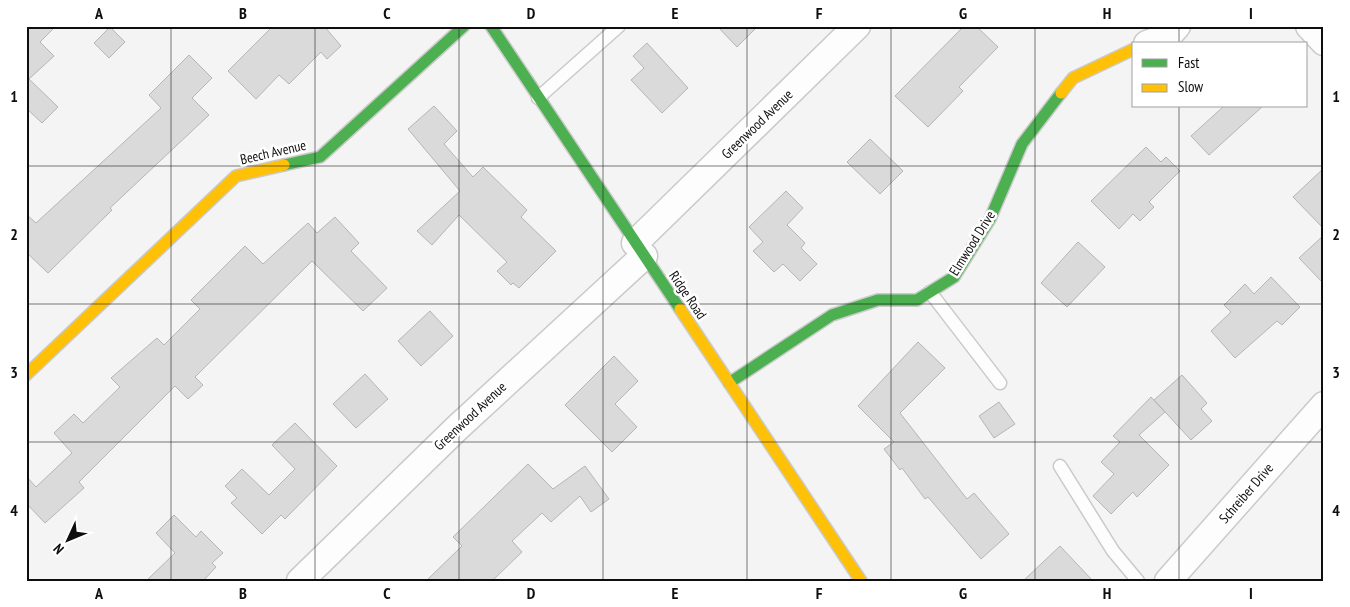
<svg xmlns="http://www.w3.org/2000/svg" width="1350" height="607" font-family="'PT Sans Narrow',sans-serif">
<style>
.building{fill:#dadada;stroke:#b5b5b5}
.lines{fill:none;stroke-linecap:round;stroke-linejoin:round}
.lane-casing{stroke:#cacaca;stroke-width:15}
.street-casing{stroke:#cacaca;stroke-width:29}
.fast-casing{stroke:#cacaca;stroke-width:14}
.slow-casing{stroke:#cacaca;stroke-width:14}
.lane{stroke:#fdfdfd;stroke-width:12}
.street{stroke:#fdfdfd;stroke-width:26}
.fast{stroke:#4caf50;stroke-width:11}
.slow{stroke:#ffc107;stroke-width:11}
.grid{fill:none;stroke:#0e0e0e;stroke-width:1;stroke-opacity:0.55}
.labels{text-anchor:middle;dominant-baseline:central;stroke-width:5;stroke-linejoin:round;paint-order:stroke}
.street-label{font-size:14px;fill:#0e0e0e;stroke:#fff}
.neatline{fill:none;stroke:#0e0e0e;stroke-width:2}
.grid-label{font-size:16px;text-anchor:middle;font-weight:bold;fill:#0e0e0e}
</style>
<rect width="100%" height="100%" fill="#f4f4f4"/>
<path class="building" d="M26,26H56L40,42L54,56L29,79L58,107L42,123L26,108Z
M273,26H324L341,46L327,59L321,52L289,84L279,75L256,99L228,71Z
M717,26H758L737,47Z
M964,26H976L998,47L959,87L963,91L928,127L895,96Z
M110,27L125,42L109,58L94,43Z
M647,43L688,88L662,113L631,80L644,68L633,56Z
M189,55L212,78L192,98L209,115L110,208L112,210L48,273L26,252V214L36,223L161,108L149,95Z
M434,106L457,131L444,144L473,177L483,167L527,210L521,217L556,251L519,288L513,283L511,285L497,271L507,262L459,215L432,245L417,231L460,191L408,129Z
M1224,106H1263L1209,155L1191,136Z
M870,139L903,171L880,194L847,162Z
M1146,147L1161,162L1166,157L1180,171L1149,202L1154,207L1140,221L1133,214L1119,229L1091,201Z
M1324,168V229L1293,197Z
M786,191L803,208L787,225L805,243L801,248L817,264L800,281L783,264L774,272L753,251L763,242L749,227Z
M335,217L359,243L351,251L387,288L363,311L312,261L195,377L203,385L188,399L175,386L79,482L84,488L45,523L26,503V476L36,487L72,453L54,433L74,414L83,423L120,387L111,378L157,338L164,345L200,309L191,300L245,246L263,264L308,223L317,233Z
M1324,235V284L1299,258Z
M1078,242L1105,267L1067,307L1041,283Z
M1271,277L1300,307L1282,325L1277,321L1235,358L1211,331L1231,312L1224,305L1245,284L1254,294Z
M430,311L453,336L421,366L398,341Z
M918,342L945,368L900,413L967,499L974,493L1009,534L981,559L928,497L925,499L902,468L900,470L884,449L894,442L858,406Z
M614,356L638,381L615,404L637,427L612,452L565,405Z
M365,374L388,399L356,428L333,404Z
M1182,375L1207,403L1201,409L1212,421L1191,440L1154,400Z
M1151,397L1165,412L1139,435L1169,465L1137,497L1133,492L1111,514L1093,496L1114,474L1101,462L1120,442L1113,436Z
M999,402L1015,424L994,438L979,416Z
M295,423L337,466L285,519L281,515L262,534L231,503L237,498L225,486L242,469L269,495L295,469L272,445Z
M528,464L553,489L585,466L609,499L591,512L580,496L551,522L542,513L512,541L522,552L492,581H426L462,546L453,537Z
M174,515L196,537L201,531L223,553L212,563L216,567L203,581H146L175,553L156,533Z
M1060,546L1093,581H1023Z"/>
<g class="lines">
<g class="lane-casing">
<path id="lane" d="M538,98L619,26
M930,292L1000,383
M1060,466L1113,551L1138,581"/>
</g>
<g class="street-casing">
<path id="street" d="M1309,26L1324,42
M1147,44L1168,36L1177,26
M635,243L857,26
M300,581L457,428L644,256
M1168,581L1324,405"/>
</g>
<g class="fast-casing">
<path id="fast" d="M491,26L680,309
M284,165L320,157L464,26
M729,383L832,315L878,300H917L954,277L990,219L1022,144L1061,93"/>
</g>
<g class="slow-casing">
<path id="slow" d="M1061,93L1073,78L1134,49
M680,309L861,581
M26,375L236,176L284,165"/>
</g>
<use href="#lane" class="lane"/>
<use href="#street" class="street"/>
<use href="#fast" class="fast"/>
<use href="#slow" class="slow"/>
</g>
<path class="grid" d="M171,26V581M315,26V581M459,26V581M603,26V581M747,26V581M891,26V581M1035,26V581M1179,26V44M1179,106V581M26,166H1324M26,304H1324M26,442H1324"/>
<g class="labels">
<g class="street-label">
<text transform="translate(757 124) rotate(-44)">Greenwood Avenue</text>
<text transform="translate(273 152) rotate(-13)">Beech Avenue</text>
<text transform="translate(972 243) rotate(-58)">Elmwood Drive</text>
<text transform="translate(688 295) rotate(56)">Ridge Road</text>
<text transform="translate(470 416) rotate(-43)">Greenwood Avenue</text>
<text transform="translate(1246 493) rotate(-49)">Schreiber Drive</text>
</g>
</g>
<rect width="1350" height="607" fill="none" stroke="#ffffff" stroke-width="55"/>
<rect x="1132" y="42" width="175" height="65" fill="#ffffff" stroke="#9f9f9f"/>
<rect x="1142" y="59" width="25" height="8" fill="#4caf50" stroke="#9f9f9f"/>
<text x="1178" y="68" font-size="15" fill="#0e0e0e">Fast</text>
<rect x="1142" y="84" width="25" height="8" fill="#ffc107" stroke="#9f9f9f"/>
<text x="1178" y="92" font-size="15" fill="#0e0e0e">Slow</text>
<g transform="translate(68 540) rotate(226)" stroke="#ffffff" stroke-width="4" paint-order="stroke">
<path d="M0-4L9 19L0 12L-9 19Z" fill="#0e0e0e"/>
<text y="-8" font-size="14" font-weight="bold" text-anchor="middle" fill="#0e0e0e">N</text>
</g>
<rect x="28" y="28" width="1294" height="552" class="neatline"/>
<g class="grid-label">
<text x="99" y="19">A</text>
<text x="243" y="19">B</text>
<text x="387" y="19">C</text>
<text x="531" y="19">D</text>
<text x="675" y="19">E</text>
<text x="819" y="19">F</text>
<text x="963" y="19">G</text>
<text x="1107" y="19">H</text>
<text x="1251" y="19">I</text>
<text x="14" y="102">1</text>
<text x="1336" y="102">1</text>
<text x="14" y="240">2</text>
<text x="1336" y="240">2</text>
<text x="14" y="378">3</text>
<text x="1336" y="378">3</text>
<text x="14" y="516">4</text>
<text x="1336" y="516">4</text>
<text x="99" y="599">A</text>
<text x="243" y="599">B</text>
<text x="387" y="599">C</text>
<text x="531" y="599">D</text>
<text x="675" y="599">E</text>
<text x="819" y="599">F</text>
<text x="963" y="599">G</text>
<text x="1107" y="599">H</text>
<text x="1251" y="599">I</text>
</g>
</svg>
